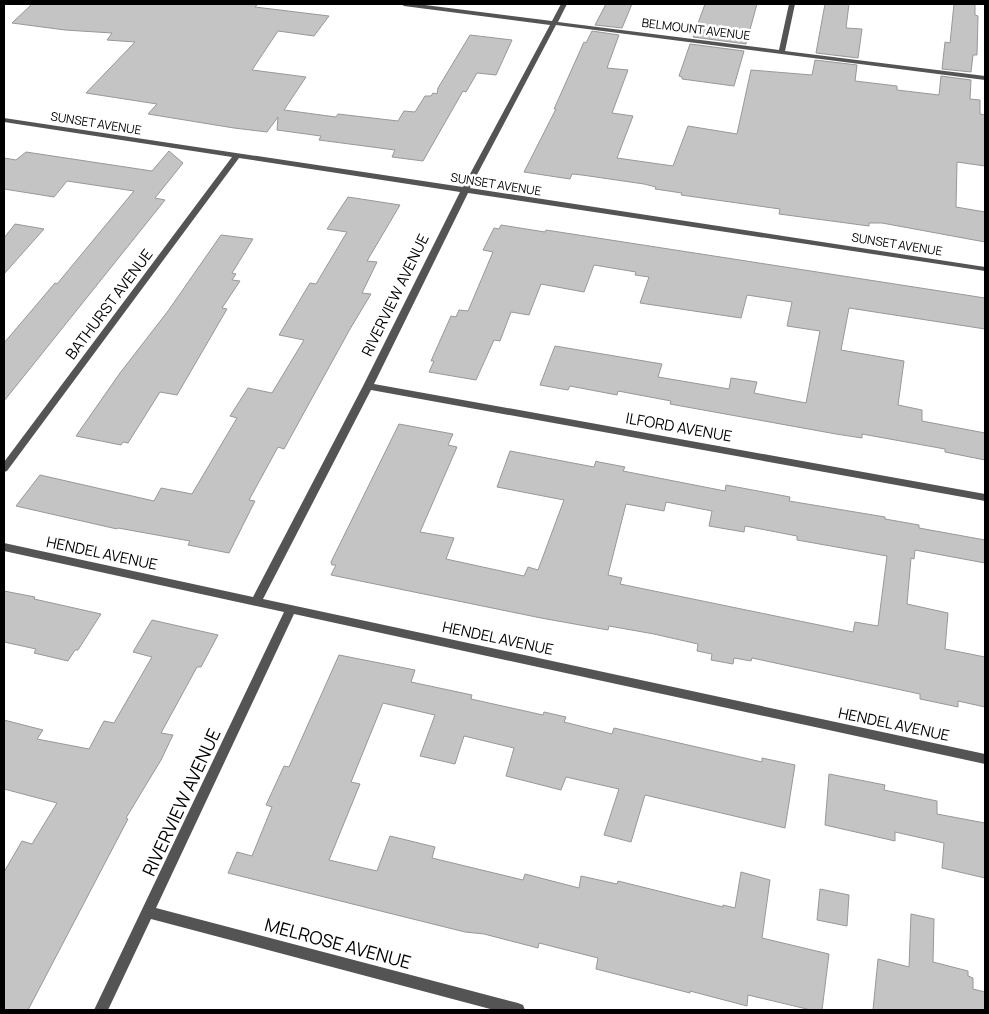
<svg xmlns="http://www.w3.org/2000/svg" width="989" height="1014" font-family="Manrope,sans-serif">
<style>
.building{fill:#c4c4c4;stroke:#989898;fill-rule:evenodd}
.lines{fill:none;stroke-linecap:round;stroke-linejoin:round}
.minor{fill:#545454;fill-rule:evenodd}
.labels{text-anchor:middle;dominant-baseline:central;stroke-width:5;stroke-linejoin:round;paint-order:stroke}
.far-street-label{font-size:12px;fill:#000;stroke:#fff}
.street-label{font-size:15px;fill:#000;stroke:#fff}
.near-street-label{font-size:18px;fill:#000;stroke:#fff}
</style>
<rect width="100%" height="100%" fill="#fff"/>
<path class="building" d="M32,4H258L255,7L329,16L314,36L278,31L252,70L306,77L284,110L336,117L338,114L398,121L404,111L415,112L425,96H431L433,93L437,94L438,88L470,35L512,40L496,75L477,73L466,92L463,91L423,161L392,157L395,150L319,140L321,136L277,130L278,117L267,132L234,128L148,114L157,104L86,93L135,42L107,40L112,33L65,30L12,23Z
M606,4H632L622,28L595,25Z
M705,4H757L746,44L693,37Z
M825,4H849L846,28L862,29L858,58L816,53Z
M954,4H975V15L978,16L977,55H973L971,72L942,69L945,42L950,43Z
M592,31L619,35L607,68L628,70L612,113L633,116L617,158L673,166L688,126L737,134L751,70L812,75L815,60L857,65L855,81L897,86V90L939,95L941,76L971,80L970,99L980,100V114L985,115V166L957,162L956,207L985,212V242L882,223H869V226L779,214L780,209L681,195L682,193L655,189L656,187L644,184L582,175L572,174L570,179L524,172L556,109H554L584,42L586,43Z
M690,44L744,51L734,86L682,79V77L679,76Z
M169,151L183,163L155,198L165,200L4,401V343L55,283L57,284L134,191L67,181L54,197L4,189V158L16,160L26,152L152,171Z
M348,197L400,205L367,261L377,262L362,293L371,294L350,329L284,449L278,447L249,500L255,501L229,553L188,545L190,541L118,528L117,529L16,506L40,475L154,501L161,488L192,494L237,418L230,416L248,388L272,393L304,340L279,335L310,283L316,284L347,232L327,229Z
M15,224L44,229L4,274V238Z
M501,225L545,232L546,230L985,298V329L849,308L841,350L904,361L898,405L922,410V421L985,433V460L945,452V449L862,434V438L836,434L670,404L671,401L618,391L617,395L570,386L568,390L540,385L555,346L662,364L658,377L729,389L731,378L757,382L754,393L806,403L820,331L787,326L792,302L747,295L741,318L640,303L649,277L635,275L636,272L594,265L584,292L541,284L529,315L511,312L500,341L494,340L476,380L429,372L434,361H431L451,316L456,317L459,310L468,311L493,252L483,250L494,228L499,229Z
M221,235L253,239L232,273L236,274L232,280L240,281L222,308L227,309L177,395L160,392L128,443L123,442L121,445L76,436L120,373L168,311Z
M399,424L453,434L448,445L457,447L420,532L454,538L446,559L524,576L528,567L538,570L564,500L497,487L510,451L594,467L596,461L599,462L625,467L623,471L725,491L726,485L790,497L789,501L885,517V519L919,525V528L985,540V563L915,550L914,559L911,558L907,604L948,613L945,649L985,657V707L958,701V707L944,704L920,699V694L752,658L751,661L734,658L733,664L711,660L712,654L697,651L698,644L654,634L609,626L608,630L541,618L331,575L336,565H332L331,562ZM666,502L712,511L709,526L744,532L745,526L797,536V540L887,556L878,626L855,622L853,632L620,584L622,578L608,575L626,504L664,511Z
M4,591L35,597L34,599L101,614L78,650H75L68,661L34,653L36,649L4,642Z
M152,620L218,635L201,667H197L161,733L173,735L161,760L126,818L128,819L28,1010H4V872L22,841L32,844L57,803L4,789V720L43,730L37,739L89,749L104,721L114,723L152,657L133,652Z
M339,655L415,670L411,682L472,695L471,699L543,715L544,712L566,717L564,722L612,734L614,728L762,762V758L795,765L785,828L645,795L631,842L604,835L619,789L566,777L561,790L506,776L514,748L464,736L455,764L420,756L435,715L383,703L351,782L360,784L329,860L377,871L390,836L435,847L432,858L523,880L525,874L579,888L581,876L617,884L618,881L723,907V905L735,908L741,872L770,880L762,938L829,954L822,1010H811L748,995L747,1006L690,991V993L596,969L598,958L539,943L538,948L484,934L465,932L228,873L237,852L252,856L272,807L266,805L284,766L289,767Z
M829,774L885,785L884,790L937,801V814L985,823V878L942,868L944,843L895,832V841L825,825Z
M820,889L849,895L847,926L817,920Z
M911,914L934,919L933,962L968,971V976L973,978V989L985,992V1010H873L878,959L909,967Z"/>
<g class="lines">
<path class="minor" d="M401,4H417L552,21L561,4H567L558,22L779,50L789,4H795L785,51L985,76V80L556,25L470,188L985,267V271L468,193L374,384L985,494V501L371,390L263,599L985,754V764L294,614L156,908L518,1003L523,1005L525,1010H494L151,919L108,1010H94L284,612L4,551V543L253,597L363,386L460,192L239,158L7,471L4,472V462L232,157L4,122V118L463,187L550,25L404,6Z"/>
</g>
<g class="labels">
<g class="far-street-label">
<text transform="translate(696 29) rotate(7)">BELMOUNT AVENUE</text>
<text transform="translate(96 123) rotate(9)">SUNSET AVENUE</text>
<text transform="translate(496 184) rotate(9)">SUNSET AVENUE</text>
<text transform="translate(897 244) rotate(9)">SUNSET AVENUE</text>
</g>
<g class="street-label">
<text transform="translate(395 295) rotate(-64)">RIVERVIEW AVENUE</text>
<text transform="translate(109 304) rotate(-53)">BATHURST AVENUE</text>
<text transform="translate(679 427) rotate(10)">ILFORD AVENUE</text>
<text transform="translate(102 553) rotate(12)">HENDEL AVENUE</text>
<text transform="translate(498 638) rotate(12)">HENDEL AVENUE</text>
<text transform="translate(894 724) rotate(12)">HENDEL AVENUE</text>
</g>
<g class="near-street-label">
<text transform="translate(181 802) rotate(-65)">RIVERVIEW AVENUE</text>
<text transform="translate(338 943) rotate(15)">MELROSE AVENUE</text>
</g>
</g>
<rect width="989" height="1014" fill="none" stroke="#000000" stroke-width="10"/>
</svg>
